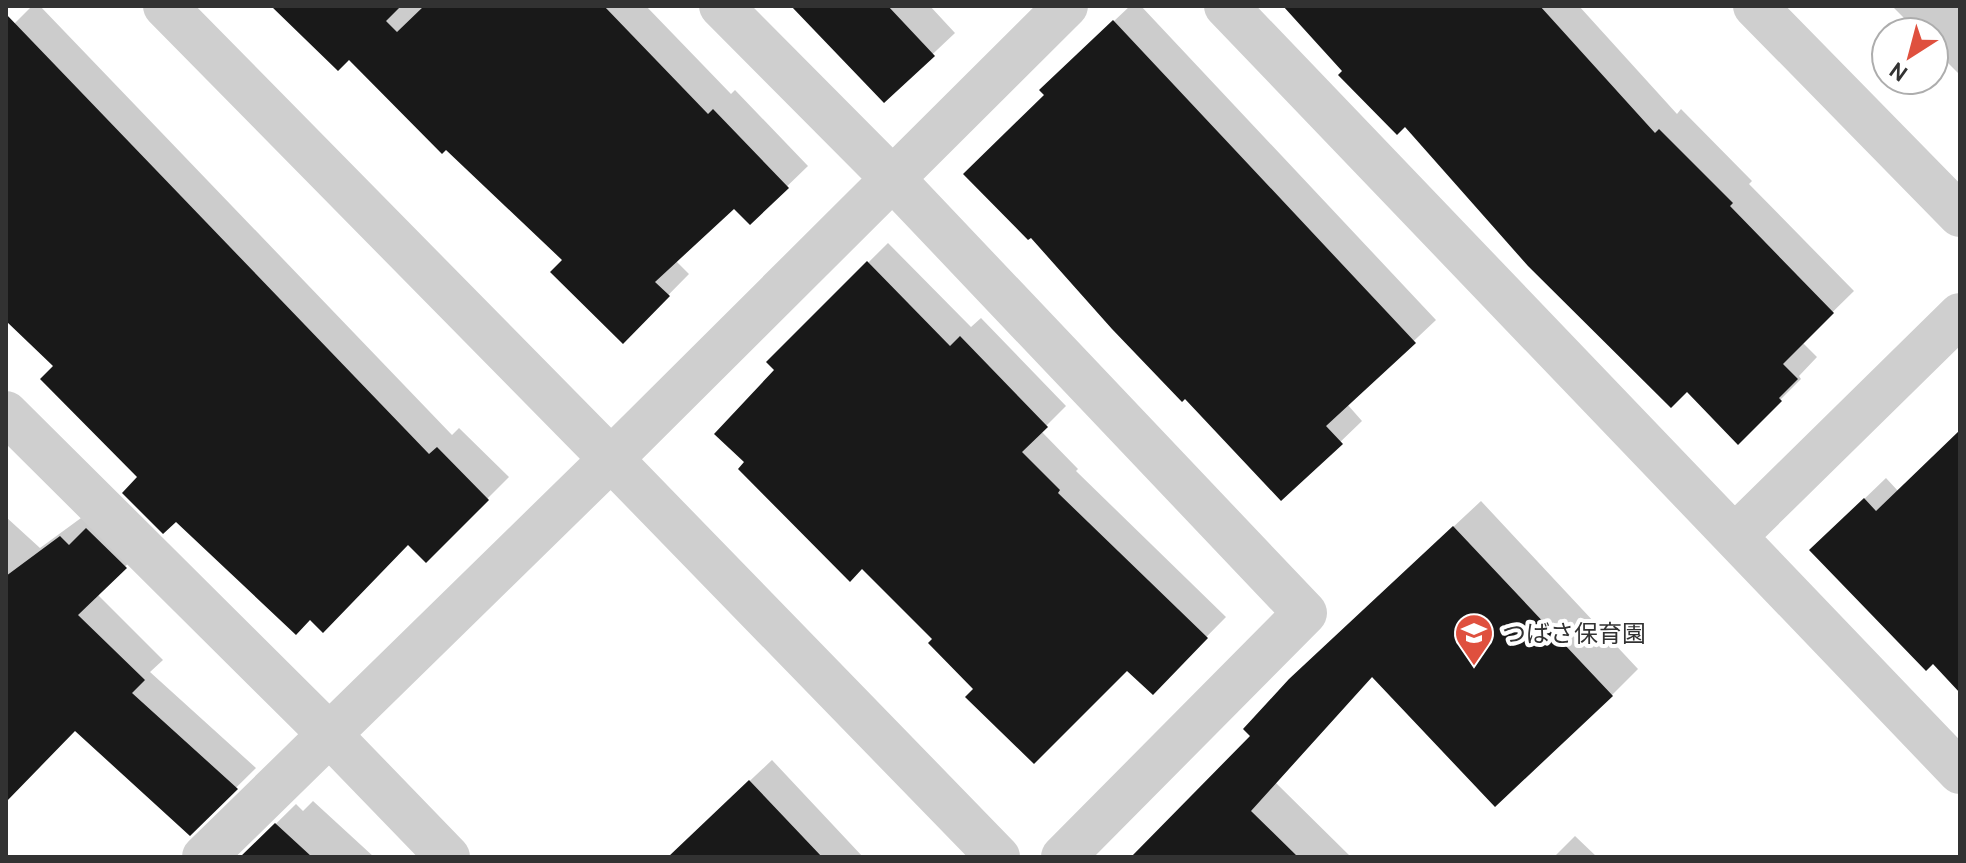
<svg xmlns="http://www.w3.org/2000/svg" width="1966" height="863" font-family="Cabin,'Noto Sans JP',sans-serif">
<style>
.shadow{fill:#0003}
.building{fill:#191919}
.lines{fill:none;stroke-linecap:round;stroke-linejoin:round}
.street{stroke:#cfcfcf;stroke-width:44}
.labels{text-anchor:middle;dominant-baseline:central;stroke-width:8;stroke-linejoin:round;paint-order:stroke}
.poi-label{font-size:24px;fill:#323232;stroke:#fff;text-anchor:start}
</style>
<rect width="100%" height="100%" fill="#fff"/>
<path class="shadow" d="M32,6H40L452,435L459,428L509,477L426,560L408,542L140,477L56,366L6,318V32Z
M292,6H646L731,94L735,90L808,166L750,222L734,207L676,261L689,274L623,341L565,260Z
M800,6H930L955,33L884,100Z
M1130,6H1141L1436,320L1347,404L1362,421L1282,498L1047,95L1063,69Z
M1286,6H1579L1677,114L1681,109L1752,181L1749,184L1854,291L1802,342L1817,357L1799,376L1801,379L1738,442L1687,389L1345,71Z
M1892,6H1960V75L1934,49V32H1918Z
M888,243L971,327L981,318L1066,406L1041,431L1078,469L1076,471L1226,617L1152,692L1127,668L975,689L935,639L862,567L776,370L768,362Z
M1960,432V690L1833,529L1886,478L1898,491Z
M1481,501L1638,669L1612,695L1374,675L1276,783L1351,857H1134L1253,736L1318,653Z
M6,517L40,548L81,518L145,547L97,594L163,660L150,672L256,768L190,833L75,729L6,799Z
M772,760L863,857H669Z
M313,801L374,857H242L296,804L303,811Z
M1575,836L1597,857H1554Z"/>
<path class="building" d="M271,6H401L386,21L397,32L424,6H604L708,114L713,109L789,188L750,225L734,209L655,282L670,296L623,344L550,272L562,260L446,150L442,154L349,60L338,71Z
M791,6H888L935,56L884,103Z
M1283,6H1540L1655,133L1659,129L1733,203L1730,206L1834,313L1783,364L1798,379L1779,398L1782,401L1738,445L1687,392L1671,408L1528,266L1405,127L1397,135L1338,75L1342,71Z
M6,14L429,454L437,447L489,500L426,563L408,545L323,633L310,620L296,635L176,522L163,534L122,493L137,477L40,379L53,366L6,321Z
M1113,20L1416,343L1326,426L1343,444L1281,501L1185,399L1182,402L1112,329L1031,238L1028,240L963,174L1044,95L1039,90Z
M867,261L950,346L960,336L1048,427L1022,452L1060,490L1058,493L1208,638L1153,695L1127,671L1034,764L965,697L973,689L928,643L932,639L862,569L850,582L738,469L744,462L714,434L774,370L766,362Z
M1960,430V693L1933,664L1926,671L1809,550L1864,498L1876,511Z
M1453,526L1613,696L1495,807L1372,677L1251,811L1298,857H1131L1250,736L1243,729L1289,679Z
M86,528L127,568L78,615L145,680L132,693L238,789L190,836L75,731L6,802V576L60,536L69,545Z
M749,780L822,857H668Z
M275,823L312,857H240Z"/>
<g class="lines">
<path class="street" d="M165,6L611,459L998,857
M721,6L893,179L1305,613L1063,857
M1226,6L1960,772
M1755,6L1960,215
M6,413L329,734L448,857
M1735,536L1960,315
M204,857L611,459L1066,6"/>
</g>
<defs>
<g id="school-pin" transform="scale(2)"><path d="M0 17L-7.5 6A9.5 9.5 0 1 1 7.5 6Z" fill="#df503e" stroke="#fff"/><path d="M0-5L7-2L0 1L-7-2ZM-4 1L0 2.5L4 1V4Q0 6-4 4Z" fill="#fff"/></g>
</defs>
<g fill-rule="evenodd">
<use href="#school-pin" x="1474" y="633"/>
</g>
<g class="labels">
<g class="poi-label">
<text x="1502" y="633">つばさ保育園</text>
</g>
</g>
<rect width="1966" height="863" fill="none" stroke="#323232" stroke-width="16"/>
<g transform="translate(1910 56) rotate(216)"><circle r="38" fill="#ffffff" stroke="#adadad" stroke-width="2"/>
<path d="M0-6L14 30L0 20L-14 30Z" fill="#df503e"/>
<text y="-12" font-size="22" font-weight="bold" text-anchor="middle" fill="#323232">N</text>
</g>
</svg>
